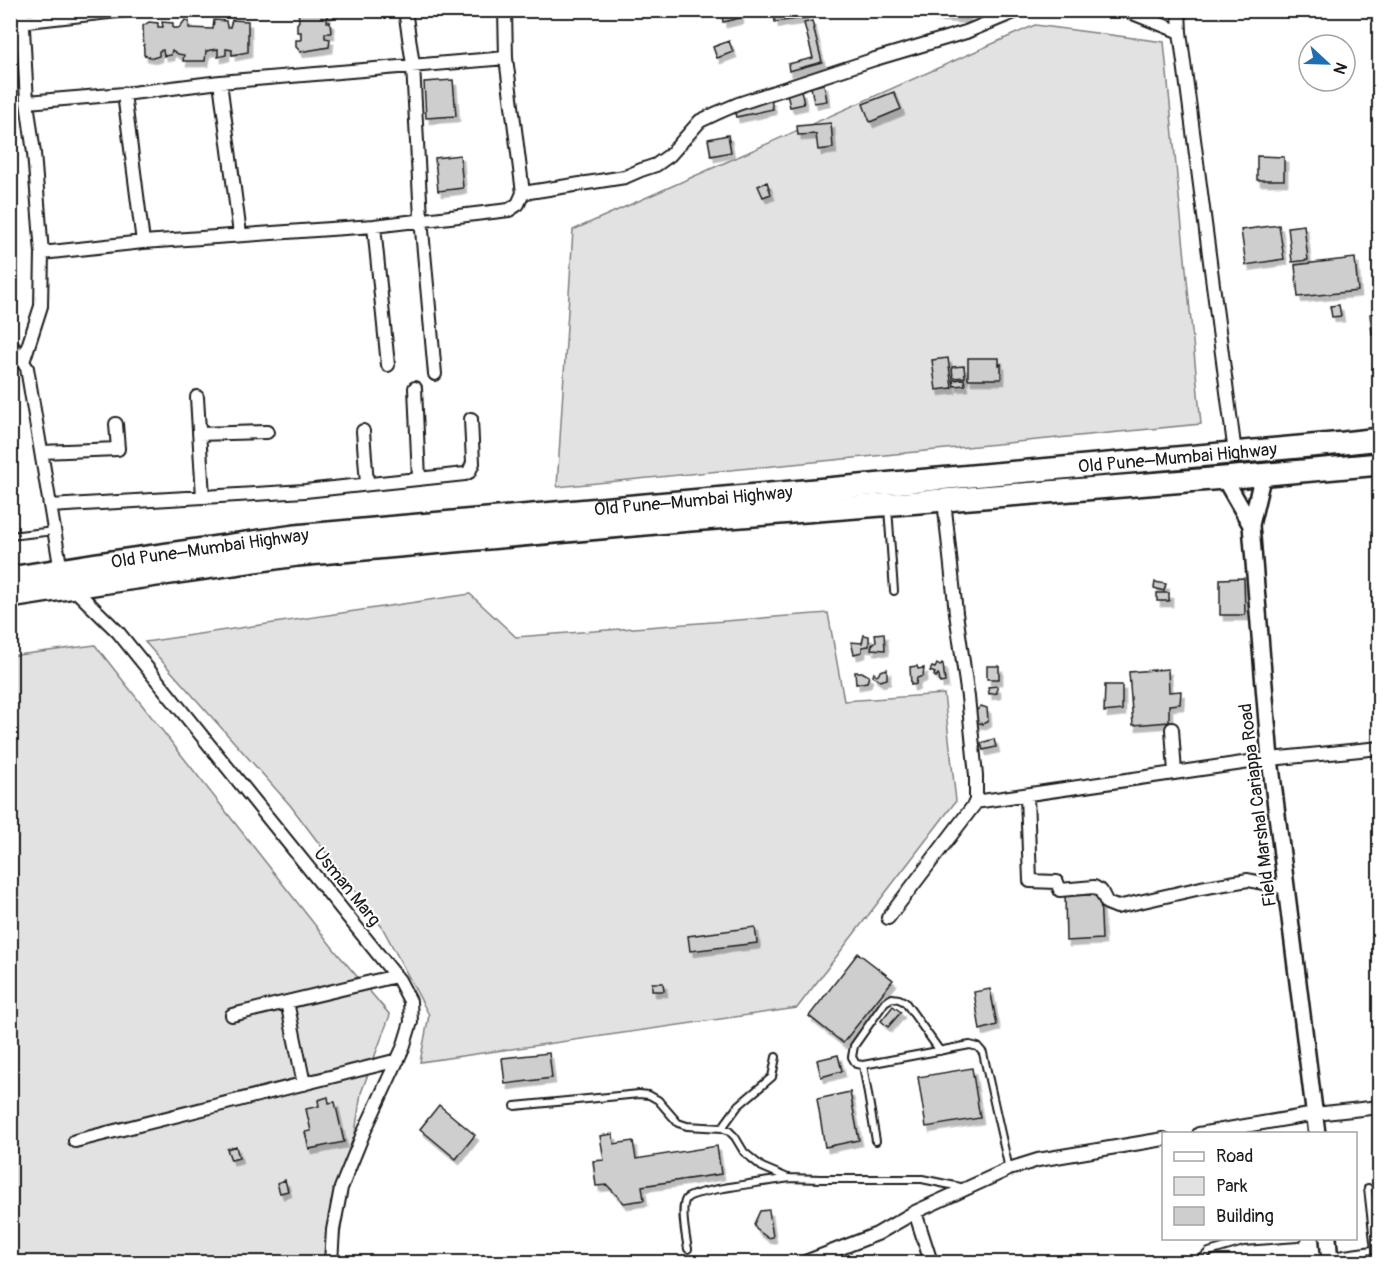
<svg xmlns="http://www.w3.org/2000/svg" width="1390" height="1273" font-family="Pangolin,sans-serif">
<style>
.green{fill:#e2e2e2;stroke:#7f7f7f;stroke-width:1.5}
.building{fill:#cecece;stroke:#1c1c1c;stroke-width:1.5;filter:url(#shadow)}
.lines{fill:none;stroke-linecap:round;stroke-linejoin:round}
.service-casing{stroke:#1c1c1c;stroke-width:10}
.minor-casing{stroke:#1c1c1c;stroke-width:16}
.tertiary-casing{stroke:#1c1c1c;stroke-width:20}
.trunk-casing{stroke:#1c1c1c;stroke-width:26}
.service{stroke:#fff;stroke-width:6}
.minor{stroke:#fff;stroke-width:12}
.tertiary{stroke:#fff;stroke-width:15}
.trunk{stroke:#fff;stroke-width:21}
.labels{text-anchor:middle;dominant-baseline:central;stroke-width:4.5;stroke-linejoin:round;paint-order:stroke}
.street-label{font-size:18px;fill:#1c1c1c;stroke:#fff}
</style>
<defs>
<filter id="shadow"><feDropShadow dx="3.5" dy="5.5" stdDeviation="0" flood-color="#0004"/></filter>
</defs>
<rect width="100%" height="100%" fill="#fff"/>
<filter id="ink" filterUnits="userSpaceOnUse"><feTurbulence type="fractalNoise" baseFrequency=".0167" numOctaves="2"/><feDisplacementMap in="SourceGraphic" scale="12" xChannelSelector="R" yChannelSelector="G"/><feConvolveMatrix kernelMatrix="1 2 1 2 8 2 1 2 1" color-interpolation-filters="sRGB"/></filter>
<g filter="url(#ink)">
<path class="green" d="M1035,25L1164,42L1201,424L557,487L573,230Z
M470,594L516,637L828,613L844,701L944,694L956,801L797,1008L420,1062L429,1015L382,927L290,805L145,642Z
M95,645L337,953L390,1015L361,1093L336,1262H11L10,656Z"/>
<path class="building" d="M298,10H333L327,14V22H330L331,33H325V38L330,39L329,47L300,52L299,50L296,47V40H301V32H297V24L299,21Z
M721,10H739L740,18L723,22Z
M799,10H804L805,18L775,22L774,14Z
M930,10H967V18L930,15Z
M185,20L189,21V28L213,29L214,20L226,21L227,27H230L232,20L248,21V52L232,55V50L226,49V55L218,57V49L206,51L205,61H183L184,55L178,54L172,50L171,55L164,56L163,50L159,51V56L153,58L144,55L143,26L149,22L158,23V27H163L162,22L173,23V28H179Z
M812,21L822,62L789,71L788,64L813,58L804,23Z
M729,41L733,52L717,58L713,47Z
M453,80L456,116L426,118L424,82Z
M824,84L827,101L814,103L811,87Z
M801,90L804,104L790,107L787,94Z
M894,92L901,109L870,122L863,104Z
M771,100L773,109L736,117L734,108Z
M831,123L833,148L818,150L816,134L798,135L797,126Z
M728,135L731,152L711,156L708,139Z
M460,155L463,188L438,191L435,158Z
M1257,156L1284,157V180H1257Z
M767,182L771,194L763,197L758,186Z
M1279,225L1284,259L1246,265L1241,230Z
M1304,225L1308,260L1292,262L1288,227Z
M1355,258L1358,291L1298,297L1295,265Z
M1339,305L1341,316L1332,317L1330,306Z
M1380,313V333L1372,334L1370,314Z
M948,358L952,388L936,390L932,360Z
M968,358H999V365L1001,364V379H968Z
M964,366L965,377L953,378L952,367Z
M964,379L965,385L954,386L953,380Z
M1244,578L1245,615H1220V579Z
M1155,582L1166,584L1164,591L1154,588Z
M1157,593H1169V601H1157Z
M884,633L885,650L871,649L872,645L876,641L875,634Z
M864,635L869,636V646L862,647V652L854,654L851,642L862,643Z
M942,663L943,664L945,682L940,683L939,675L938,674L936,677L934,675L935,673L930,671L932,667L935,668L937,664L940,666Z
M917,666L918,669L924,668L923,676L917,678L916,684L911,685L910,667Z
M987,666H999V679H987Z
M887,669V679L880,681L873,676L874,673L876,675L879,674L880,671Z
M1168,669L1169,692L1181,691L1180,704L1169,705V722L1133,725L1129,672Z
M855,672H862L869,676L867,682L856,684Z
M1105,685H1122V710L1104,712Z
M997,686V693L989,694L988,687Z
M981,706L987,708L988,721L983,724L976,722V711Z
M994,739L996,747L983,750L981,743Z
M1065,895H1100L1102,939L1066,941Z
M755,927L757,943L690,951L688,936Z
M858,953L893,980L843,1043L809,1016Z
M652,983H663L664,991H652Z
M990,989L997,1025L980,1030L974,992Z
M893,1006L901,1012L888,1027L881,1021Z
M549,1053L552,1078L505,1084L502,1058Z
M838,1055L842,1071L821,1077L817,1060Z
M972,1068L980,1118L926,1127L918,1077Z
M850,1092L859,1140L825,1147L817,1099Z
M328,1097L329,1103L335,1102L344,1142L309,1149L305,1132L311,1131L306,1109L319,1106L318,1100Z
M439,1105L475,1135L456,1159L420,1129Z
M613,1134L614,1144L633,1141L636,1159L717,1146L721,1174L642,1186L644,1200L624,1203L607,1185L596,1186L593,1161L604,1160L600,1136Z
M236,1146L239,1158L231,1160L227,1149Z
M285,1180L288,1191L280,1193L277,1183Z
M769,1210L773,1237L768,1238L756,1229L754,1224L760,1211Z"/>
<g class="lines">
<g class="service-casing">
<path id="service" d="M888,508L894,591
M10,536L54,531
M940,1051L905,1002L899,999L892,998L885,1002L854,1046L852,1057L856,1064L863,1065L970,1045L978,1047L983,1053L1009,1169
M863,1065L876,1141
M515,1106L639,1094L649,1095L658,1100L678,1123L687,1126L722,1128L729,1131L735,1137L744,1152L762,1167L788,1178L821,1179H922L965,1188
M722,1128L738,1106L772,1077L776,1057
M1368,1188L1375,1250
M688,1249C686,1238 680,1208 686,1199C692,1190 774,1181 790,1178
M1330,1256L1380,1249
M1198,1262L1209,1252L1243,1242L1298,1238"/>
</g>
<g class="minor-casing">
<path id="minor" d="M22,10L27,102L34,153L42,253L41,306L23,362
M405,10L413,65L421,219L435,374
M505,10L506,58L523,193
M1125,10L1180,32
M1179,10L1180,32L1235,453
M10,23L127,10
M220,82L240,234
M124,94L143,242
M27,102L124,94L220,82L506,58
M374,226L388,365
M42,253L143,242L374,226L509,210L518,204L523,193L625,177L641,170L656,165L670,155L700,121L717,113L738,104L875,59L966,32L1019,10
M10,343L27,368L61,571
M415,388L419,479
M197,397L203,497
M363,431L367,484
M199,434L267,432
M41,452L118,449L116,424
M50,506L305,491L465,474L469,472L473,463L471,419
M73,588L118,632L399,980L410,1001L411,1022L403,1048L363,1134L341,1188L333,1230L331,1262
M1172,729L1175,773
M1027,795L1030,881L1057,882L1060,890L1094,887L1101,891L1107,903L1117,907L1201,888L1248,880L1286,888
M975,802L1270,759L1380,748
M888,918L974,805L976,800V776L968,697L956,613L944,500
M287,1002L304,1084
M232,1015L396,976
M1199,1134L1315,1114L1380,1107
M75,1141L398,1060
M915,1212L931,1262
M805,1262L877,1234L915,1212L1009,1169L1038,1160L1164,1139"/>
</g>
<g class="tertiary-casing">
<path id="tertiary" d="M1224,478L1251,525L1270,759L1317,1134
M1251,525L1263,474
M1328,1238L1330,1262"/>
</g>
<g class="trunk-casing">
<g id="trunk">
<path id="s1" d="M10,578L97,564L295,536L1344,443L1380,439"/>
<path d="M10,597L100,583L297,555L690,520L1224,478L1380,464"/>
</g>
</g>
<use href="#service" class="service"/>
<use href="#minor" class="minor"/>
<use href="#tertiary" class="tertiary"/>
<use href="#trunk" class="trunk"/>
</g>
</g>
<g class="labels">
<g class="street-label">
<text stroke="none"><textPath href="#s1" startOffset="1174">Old Pune–Mumbai Highway</textPath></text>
<text stroke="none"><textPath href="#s1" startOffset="688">Old Pune–Mumbai Highway</textPath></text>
<text stroke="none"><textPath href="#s1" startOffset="202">Old Pune–Mumbai Highway</textPath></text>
<text transform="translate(1258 805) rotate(-97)">Field Marshal Cariappa Road</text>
<text transform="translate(347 887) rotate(51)">Usman Marg</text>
</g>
</g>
<rect width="1390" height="1273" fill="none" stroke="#fff" stroke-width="36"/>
<rect x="18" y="18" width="1354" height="1237" fill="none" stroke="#1c1c1c" stroke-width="2" filter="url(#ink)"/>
<rect x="1162" y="1132" width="195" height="108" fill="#ffffff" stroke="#a4a4a4" stroke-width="1.5"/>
<rect x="1174" y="1152" width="30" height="9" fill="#ffffff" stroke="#a4a4a4" stroke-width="1.5"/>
<text x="1216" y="1162" font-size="18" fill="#1c1c1c">Road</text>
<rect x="1174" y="1177" width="30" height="18" fill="#e2e2e2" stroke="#a4a4a4" stroke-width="1.5"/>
<text x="1216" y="1192" font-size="18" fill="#1c1c1c">Park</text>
<rect x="1174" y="1207" width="30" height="18" fill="#cecece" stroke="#a4a4a4" stroke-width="1.5"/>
<text x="1216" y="1222" font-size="18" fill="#1c1c1c">Building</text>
<g transform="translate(1327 63) rotate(112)"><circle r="28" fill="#ffffff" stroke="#a4a4a4" stroke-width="1.5"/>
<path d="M0-4.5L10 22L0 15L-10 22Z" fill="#1f6fb2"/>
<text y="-9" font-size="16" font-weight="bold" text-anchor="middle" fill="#1c1c1c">N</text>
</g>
</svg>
